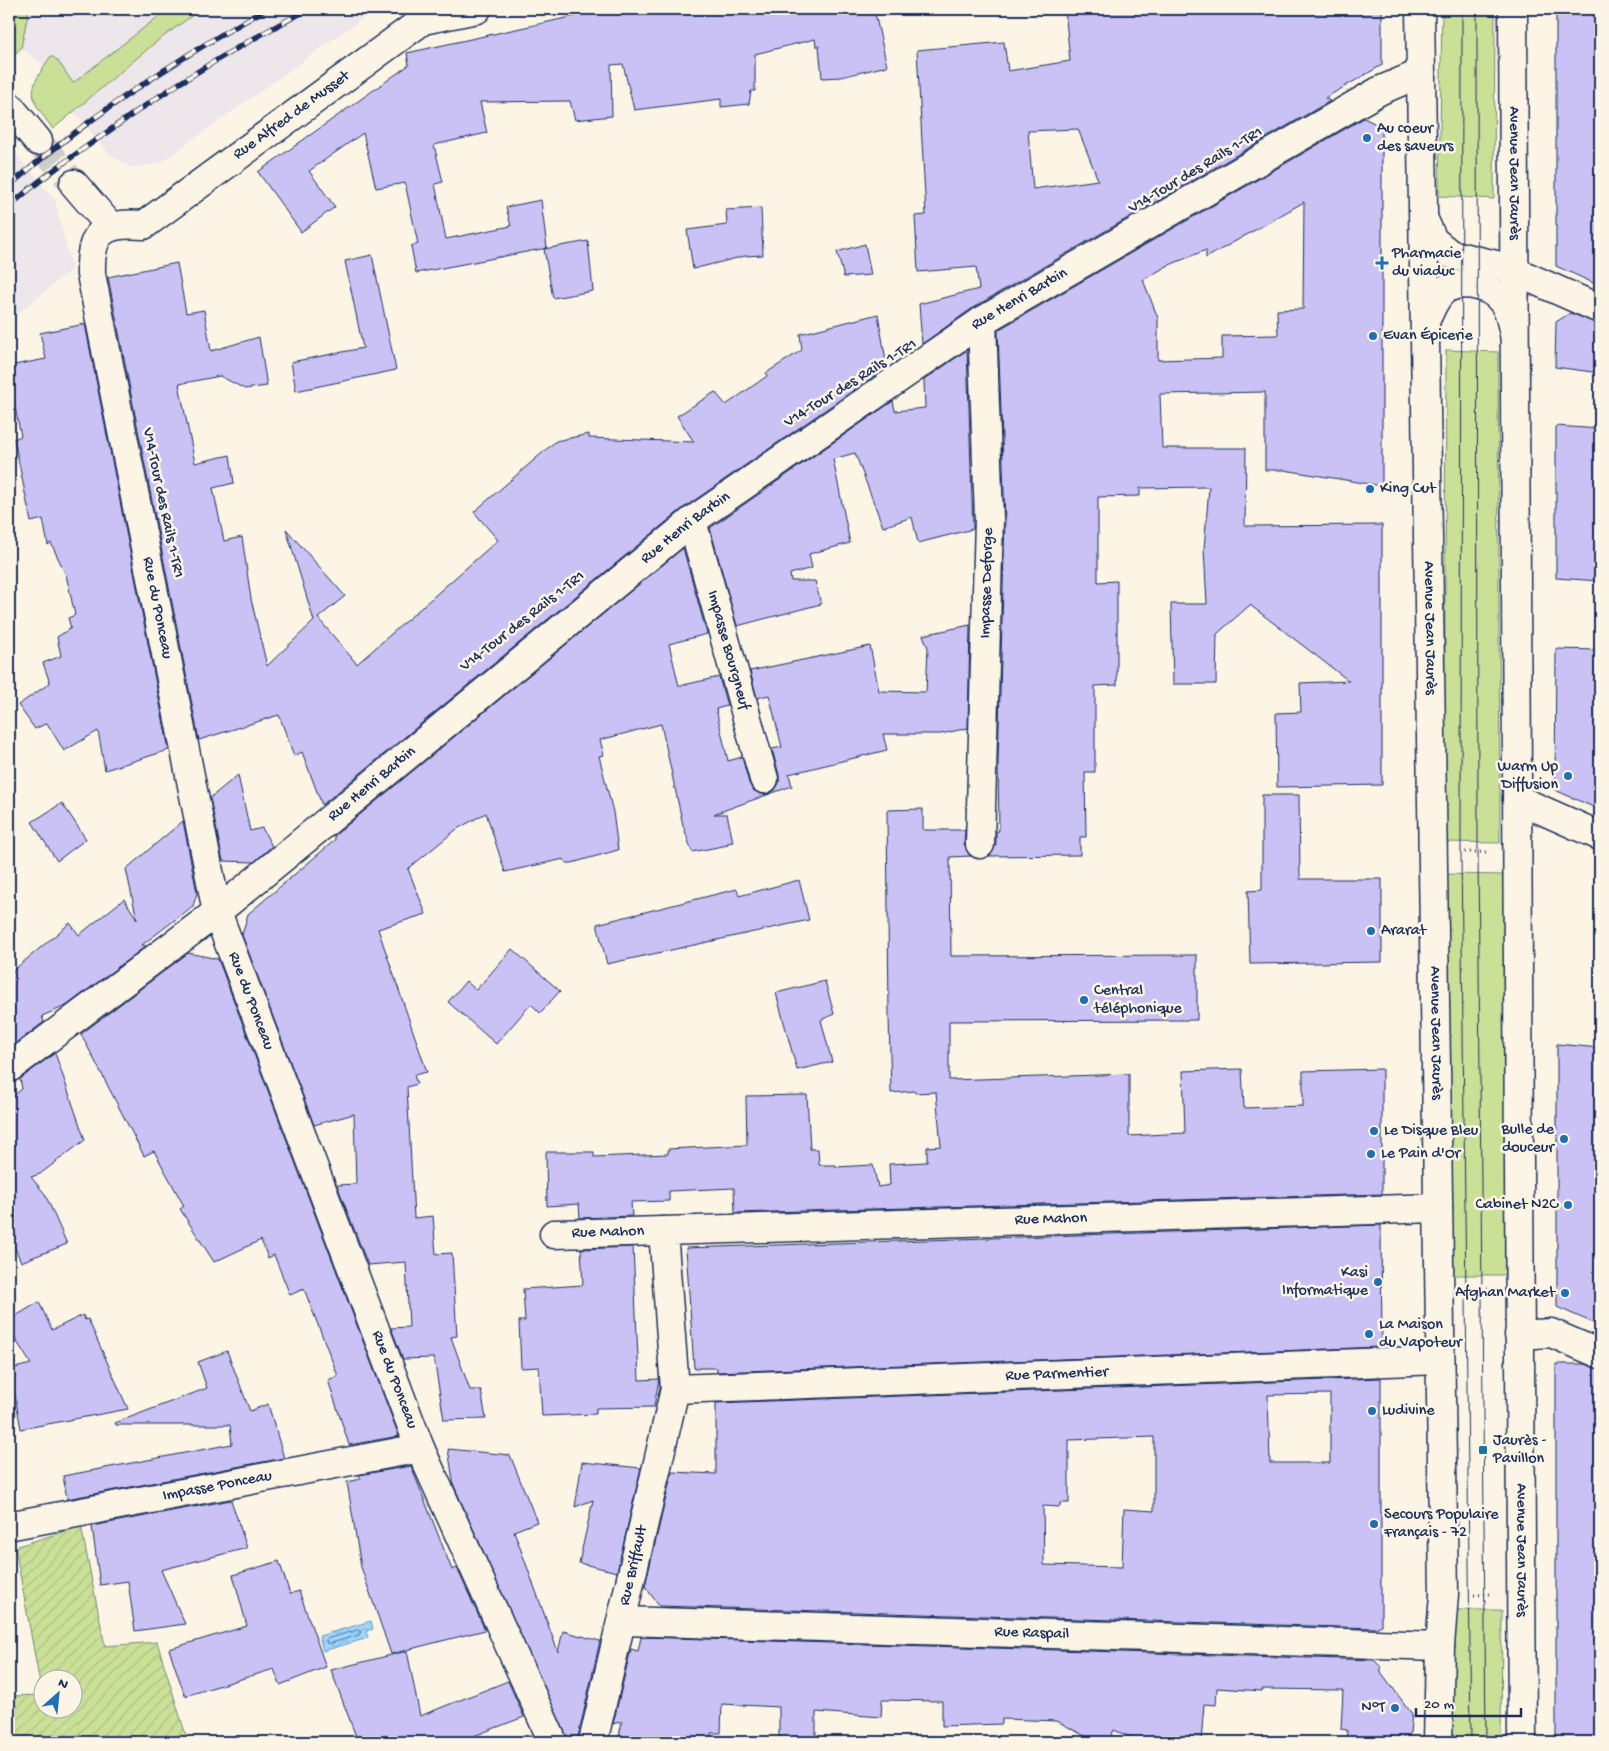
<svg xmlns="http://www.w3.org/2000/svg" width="1609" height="1751" font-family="'Gochi Hand',sans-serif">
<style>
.built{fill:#ede6ea}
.grass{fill:#cae096;stroke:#72887a}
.garden{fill:url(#garden-furrows);stroke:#72887a;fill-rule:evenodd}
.water{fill:url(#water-waves);stroke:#6993bd}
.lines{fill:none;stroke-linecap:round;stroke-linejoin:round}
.shore{stroke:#4f729e;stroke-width:1}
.building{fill:#cac2f4;stroke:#1b2f5e;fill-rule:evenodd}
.minor-tunnel{stroke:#cfcdca;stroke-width:28;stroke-dasharray:28 14;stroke-linecap:butt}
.minor-casing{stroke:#1b2f5e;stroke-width:31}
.secondary-casing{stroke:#1b2f5e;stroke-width:31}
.path{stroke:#1b2f5e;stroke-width:3;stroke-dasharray:1 4;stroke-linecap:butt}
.minor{stroke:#fcf5e5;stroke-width:28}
.secondary{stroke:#fcf5e5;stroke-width:28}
.tram{stroke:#1b2f5e;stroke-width:1}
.rail-casing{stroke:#1b2f5e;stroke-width:5.5}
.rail{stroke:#fcf5e5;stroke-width:4;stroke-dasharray:11;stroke-linecap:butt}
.poi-dot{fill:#1f6fb2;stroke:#fcf5e5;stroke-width:2}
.labels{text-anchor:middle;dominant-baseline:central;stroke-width:5;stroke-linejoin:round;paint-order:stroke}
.street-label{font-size:16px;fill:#1b2f5e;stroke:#fcf5e5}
.poi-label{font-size:16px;fill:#1b2f5e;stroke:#fcf5e5;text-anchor:start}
</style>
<defs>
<pattern id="garden-furrows" width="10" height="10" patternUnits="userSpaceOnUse" patternTransform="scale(1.25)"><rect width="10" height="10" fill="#cae096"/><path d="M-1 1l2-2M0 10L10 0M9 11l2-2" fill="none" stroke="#adc084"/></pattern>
<pattern id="water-waves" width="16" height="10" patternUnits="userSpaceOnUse" patternTransform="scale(1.25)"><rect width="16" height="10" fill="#9dd6fd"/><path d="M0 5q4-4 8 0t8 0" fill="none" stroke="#87b8db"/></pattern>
</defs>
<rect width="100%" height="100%" fill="#fcf5e5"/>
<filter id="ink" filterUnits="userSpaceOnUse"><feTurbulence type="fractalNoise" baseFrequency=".02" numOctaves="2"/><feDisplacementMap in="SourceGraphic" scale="10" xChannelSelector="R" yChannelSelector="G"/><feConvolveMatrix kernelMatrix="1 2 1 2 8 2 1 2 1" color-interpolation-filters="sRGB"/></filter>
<g filter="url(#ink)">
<path class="built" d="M9,9H376L160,163L132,168L110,155L75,112L53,129L34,105L33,94L36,79L44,65L21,48L9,61Z
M9,146L55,200L72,269L9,321Z"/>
<path class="grass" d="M9,9H29L21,48L9,61Z
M168,9H201L156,42L53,129C28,96 26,92 51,56L58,61L73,83Z
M1442,9H1495L1494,199L1439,196Z
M1446,350L1498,352L1500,843L1444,842Z
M1445,874L1507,875V1275H1449Z
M1449,1610H1502L1501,1742H1449Z"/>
<path class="garden" d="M81,1526L105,1646L157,1642L188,1742H9V1696L42,1695L15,1547ZM42,1678H72V1708H42Z"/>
<path class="water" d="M371,1621L373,1629L366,1631L368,1638L323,1651L319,1636Z"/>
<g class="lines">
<path class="shore" d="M358,1630L361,1632L359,1635L328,1644L326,1642L327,1639Z"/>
</g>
<path class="building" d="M607,9H874L887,66L841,77L822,78L819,46H816L815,39L755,54V91H751L749,104L721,107V99L634,110L623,64L611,65L612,116L575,120L570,101L480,102L487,133L434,145L443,182L435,184L446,239L511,226L506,207L541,200L547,248L416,273L411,246L418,244L405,183L376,188L363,133L309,171L335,207L301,232L258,172L409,65L407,53Z
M1065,9H1382V65L1325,98L1330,101L974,307L922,344L919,304L979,289L976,267L918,272L915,216L926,215L917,50L1004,42L1008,71L1070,61ZM1078,129L1098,180L1033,189L1028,131Z
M1556,9H1589L1600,14V286L1556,266Z
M1364,118L1382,127V486L1284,470H1265V392L1160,394L1162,448H1246L1245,526L1382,525V785L1277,787L1276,713L1301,712L1300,683L1349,681L1250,605L1217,634L1216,684H1173L1171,604H1207L1204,549L1209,487L1140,488V496L1098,497V582L1117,581V685L1095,686V772H1085L1086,837H1080V855L989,856L996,845V831H999L998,762L1005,519L998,330ZM1304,202L1303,309L1277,310L1278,335L1222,336V358L1158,360V318L1143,280L1167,266L1206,250V258Z
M761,208L763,255L745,256L693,269L687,230L727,225L726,210Z
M588,241L593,291L553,298L544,249Z
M865,244L871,275L844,277L837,252Z
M372,255L396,370L296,391L291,362L363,348L345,261Z
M177,263L186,313L204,310L211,351L259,337L267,386L245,389L220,376L179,384L195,463L230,455L234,483L213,488L224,541L242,537L251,599L267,666L314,621L286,529L345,596L318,618L357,664L498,540L474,512L556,441L589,434V438L694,442L677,416L715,392L726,405L767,376L766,373L802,350L800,334L878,314L887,367L682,509L322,805L302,752L294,756L279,715L199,740L108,277Z
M1570,313L1600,324V373L1555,367L1556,322Z
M85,324L169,750L105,770L98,731L64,751L47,723L35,729L18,705L50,683L43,663L61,656L57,637L71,628L68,618L75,615L66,575L51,543L48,545L43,519L31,522L14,439L21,436L9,378V366L46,359L40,333Z
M967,350L973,529L918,543L912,517L883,527L855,453L833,459L850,543L809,554L812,568L790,574L791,581H815L821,604L737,626L710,528L893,401L895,411L925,408L924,380Z
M1556,426L1600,429V581L1556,578Z
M683,548L707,634L669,644L679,686L719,677L727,706L716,709L728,761L742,757L749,783L753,790L760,794H768L775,790L779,783V775L772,749L782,747L769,695L757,698L750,671L870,646L879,691L926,692L928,648L923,635L970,625L968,728L941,734H883L887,750L789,774L792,786L714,814H727L733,842L727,843L728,845L692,852L683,825L661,724L600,740L604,755L599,756L613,812L618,850L572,863H566L564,859L505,872L486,813L457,829L408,869L426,914L378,929L427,1072L414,1075L417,1084L407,1087L414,1218L433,1216L436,1254L452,1253L457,1336L451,1337L470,1390H481L486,1419L444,1420L434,1358L403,1359L391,1328L409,1327L406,1262L368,1265L337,1185L356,1184L354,1114L314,1125L242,935L248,914L335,840L334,836Z
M1556,649L1600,650V810L1555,790Z
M238,775L250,831L262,828L272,846L254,862L223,861L210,798Z
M1262,795H1299L1300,879H1382V962L1250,964L1248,891L1262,890Z
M62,803L86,839L57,861L32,822Z
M923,809V830H965L964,844L971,856L950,857L951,956L1197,955V1020L949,1021V1080L1129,1074V1136L1185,1133L1183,1071L1242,1069L1244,1108L1303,1106V1071L1382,1069V1194L735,1213L734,1188L669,1191V1201L631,1202L632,1216L580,1218L579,1204L547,1206L546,1152H594V1157L668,1154V1149L747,1145L746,1096L807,1095L810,1149H818L819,1165H836V1167L873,1165L878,1187L890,1185L889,1164L927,1162V1147L941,1146L936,1092L915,1093V1091L891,1093L889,1017L887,810Z
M183,821L197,893L193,906L142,945L146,946L66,1006L42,1016L44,1022L11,1047L9,1037V974L70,923L79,935L124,899L137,919L126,869Z
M799,880L809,920L607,964L597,924L737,889L739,896Z
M512,949L560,991L540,1013L531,1004L496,1044L448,1002L466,981L476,990Z
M188,953L218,959L399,1436L349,1445L328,1380L338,1376L304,1289L290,1295L274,1255L268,1258L261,1240L214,1262L180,1209L184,1206L154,1151L144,1156L81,1034Z
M825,981L834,1014L821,1020L832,1062L797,1070L776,993Z
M1557,1044L1600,1048V1326L1557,1307Z
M55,1053L85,1140L40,1174L31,1177L45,1194L67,1244L21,1262L9,1234V1099L22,1089L20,1079Z
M1381,1225L1382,1347L717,1372V1368H694L686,1248Z
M633,1247L639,1380L659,1379L654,1407L596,1408V1414L542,1416L539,1367L521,1368L519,1321H525L523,1289L583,1285L581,1249Z
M39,1302L52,1330L83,1315L85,1320L88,1319L128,1409L21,1429L10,1369L31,1364L9,1329V1320Z
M227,1351L250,1411L268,1404L284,1458L67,1499L63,1476L232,1444L230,1425H116L115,1423L207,1388L198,1362Z
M1556,1364H1584L1600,1369V1742H1556Z
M1381,1378V1625L1376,1628L659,1606L645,1586L672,1472L716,1474V1403ZM1330,1394V1463H1270L1268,1395ZM1154,1437V1511L1124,1509L1122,1567L1044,1565L1043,1506L1060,1507V1503H1069V1440Z
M448,1449L510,1455L537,1522L514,1531L558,1652L563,1631L600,1641L578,1737L568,1741L454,1486Z
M582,1462L641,1468L617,1572L579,1563L593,1500L575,1507Z
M411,1466L452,1570L457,1568L485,1630L391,1654L361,1567L347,1482L361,1479L359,1475Z
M231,1500L247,1548L161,1570L185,1624L135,1631L128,1581L100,1585L92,1526Z
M279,1561L290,1594L299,1591L326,1667L280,1685L274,1669L185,1696L169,1649L247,1626L233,1575Z
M641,1637L1374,1660L1381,1667V1672L1412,1714L1409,1742H1346L1347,1730L1341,1729L1343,1690L1262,1689V1691L1217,1688L1216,1705L1204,1704L1201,1742H1142L1114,1730L1108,1742H1096L1057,1721L1002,1719V1724L942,1726V1701L882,1700L881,1717L816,1712V1742H779V1707L722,1704L721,1733H711L710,1742H618L622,1721L613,1724L631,1649L638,1651Z
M407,1651L420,1716L508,1681L524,1717L458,1742H358L331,1670Z"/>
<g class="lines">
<path class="minor-tunnel" d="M38,141L74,184"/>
<g class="minor-casing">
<g id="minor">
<path id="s1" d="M477,9L423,20L144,225C102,222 90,232 91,274L217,912L420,1448L553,1742"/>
<path d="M9,106L38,141"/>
<path d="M74,184L111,227"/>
<path d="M1424,220L1433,240L1450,254L1505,267L1600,309"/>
<path d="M1425,322C1429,313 1433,302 1440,294C1455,277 1489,284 1502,301C1510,310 1511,322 1514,334"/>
<path id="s2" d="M692,521L764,779"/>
<path d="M1517,799L1600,836"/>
<path id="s3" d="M980,844L989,519L982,321"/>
<path id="s4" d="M9,1068L217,912L692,521L982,321L1379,91L1421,73"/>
<path id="s5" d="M554,1234L663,1231"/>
<path d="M1519,1335L1551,1333L1600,1354"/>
<path id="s6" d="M675,1389L1440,1360"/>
<path id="s7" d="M13,1525L420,1448"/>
<path id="s8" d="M623,1621L1440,1646"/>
<path id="s9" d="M593,1742L675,1389L663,1231L1438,1208"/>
</g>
</g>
<g class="secondary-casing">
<g id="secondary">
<path id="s10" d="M1420,9L1444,1594L1440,1646L1438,1742"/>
<path id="s11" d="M1513,9L1522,1742"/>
</g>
</g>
<path class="path" d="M1465,852H1486
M1472,1289H1488
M1474,1595L1491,1594"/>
<use href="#minor" class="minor"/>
<use href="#secondary" class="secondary"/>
<path class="tram" d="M1462,9L1461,852L1471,1742
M1477,9L1478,852L1486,1742"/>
<g class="rail-casing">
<path id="rail" d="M9,186C88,117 175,60 266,9
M9,207C36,182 66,161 96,140C164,91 234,47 309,9"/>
</g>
<use href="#rail" class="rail"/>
</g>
</g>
<g class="poi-dot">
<circle cx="1367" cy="138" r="5"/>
<path d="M1379.5 255.5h5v5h5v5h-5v5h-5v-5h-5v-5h5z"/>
<circle cx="1373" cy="336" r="5"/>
<circle cx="1370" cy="489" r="5"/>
<circle cx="1568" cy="776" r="5"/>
<circle cx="1371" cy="931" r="5"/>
<circle cx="1084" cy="1000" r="5"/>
<circle cx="1374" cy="1131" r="5"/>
<circle cx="1564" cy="1139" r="5"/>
<circle cx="1371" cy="1154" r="5"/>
<circle cx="1568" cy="1205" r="5"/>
<circle cx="1378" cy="1282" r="5"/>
<circle cx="1565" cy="1293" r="5"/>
<circle cx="1369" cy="1334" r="5"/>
<circle cx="1372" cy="1411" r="5"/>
<rect x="1478" y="1445" width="10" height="10" rx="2.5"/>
<circle cx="1374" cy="1524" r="5"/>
<circle cx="1395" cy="1708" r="5"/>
</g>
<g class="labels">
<g class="street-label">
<text transform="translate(292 116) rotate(-36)">Rue Alfred de Musset</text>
<text transform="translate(1196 171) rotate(-31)">V14-Tour des Rails 1-TR1</text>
<text stroke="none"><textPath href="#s11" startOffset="164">Avenue Jean Jaurès</textPath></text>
<text stroke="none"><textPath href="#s4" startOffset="1271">Rue Henri Barbin</textPath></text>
<text transform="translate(851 384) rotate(-32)">V14-Tour des Rails 1-TR1</text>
<text transform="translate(162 503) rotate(78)">V14-Tour des Rails 1-TR1</text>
<text stroke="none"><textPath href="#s4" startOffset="866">Rue Henri Barbin</textPath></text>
<text stroke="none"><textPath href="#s3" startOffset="261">Impasse Deforge</textPath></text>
<text stroke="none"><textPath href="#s1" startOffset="830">Rue du Ponceau</textPath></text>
<text transform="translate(523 622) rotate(-38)">V14-Tour des Rails 1-TR1</text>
<text stroke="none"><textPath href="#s10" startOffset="619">Avenue Jean Jaurès</textPath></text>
<text stroke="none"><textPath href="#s2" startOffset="134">Impasse Bourgneuf</textPath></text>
<text stroke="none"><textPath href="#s4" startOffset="461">Rue Henri Barbin</textPath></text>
<text stroke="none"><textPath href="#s1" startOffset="1235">Rue du Ponceau</textPath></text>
<text stroke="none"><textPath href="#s10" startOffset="1024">Avenue Jean Jaurès</textPath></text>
<text stroke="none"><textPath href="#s9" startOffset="909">Rue Mahon</textPath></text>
<text stroke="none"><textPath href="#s5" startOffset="54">Rue Mahon</textPath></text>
<text stroke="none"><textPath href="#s6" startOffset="382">Rue Parmentier</textPath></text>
<text stroke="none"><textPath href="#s1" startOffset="1640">Rue du Ponceau</textPath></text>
<text stroke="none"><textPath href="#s7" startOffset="208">Impasse Ponceau</textPath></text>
<text stroke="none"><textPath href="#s11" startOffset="1541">Avenue Jean Jaurès</textPath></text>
<text stroke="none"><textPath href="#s9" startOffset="181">Rue Briffault</textPath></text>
<text stroke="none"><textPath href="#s8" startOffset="409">Rue Raspail</textPath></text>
</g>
<g class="poi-label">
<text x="1377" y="129">Au coeur<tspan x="1377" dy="18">des saveurs</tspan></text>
<text x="1392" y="254">Pharmacie<tspan x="1392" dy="18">du viaduc</tspan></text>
<text x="1383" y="336">Evan Épicerie</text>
<text x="1380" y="489">King Cut</text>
<text x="1558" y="767" text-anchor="end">Warm Up<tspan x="1558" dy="18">Diffusion</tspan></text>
<text x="1381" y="931">Ararat</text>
<text x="1094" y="991">Central<tspan x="1094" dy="18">téléphonique</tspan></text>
<text x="1554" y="1130" text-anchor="end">Bulle de<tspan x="1554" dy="18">douceur</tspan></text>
<text x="1384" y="1131">Le Disque Bleu</text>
<text x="1381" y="1154">Le Pain d'Or</text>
<text x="1558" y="1205" text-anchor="end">Cabinet N2C</text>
<text x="1368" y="1273" text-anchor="end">Kasi<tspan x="1368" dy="18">Informatique</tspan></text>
<text x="1555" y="1293" text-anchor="end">Afghan Market</text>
<text x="1379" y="1325">La Maison<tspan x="1379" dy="18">du Vapoteur</tspan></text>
<text x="1382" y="1411">Ludivine</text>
<text x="1493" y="1441">Jaurès -<tspan x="1493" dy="18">Pavillon</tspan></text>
<text x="1384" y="1515">Secours Populaire<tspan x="1384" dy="18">Français - 72</tspan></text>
<text x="1385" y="1708" text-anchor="end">N°T</text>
</g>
</g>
<rect width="1609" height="1751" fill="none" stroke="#fcf5e5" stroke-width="30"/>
<rect x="15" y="15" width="1579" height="1721" fill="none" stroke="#1b2f5e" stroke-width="2" filter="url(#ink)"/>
<g transform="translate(58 1694) rotate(27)"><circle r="24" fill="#fcf5e5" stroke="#a2a6af"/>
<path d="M0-4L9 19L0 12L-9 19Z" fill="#1f6fb2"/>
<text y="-8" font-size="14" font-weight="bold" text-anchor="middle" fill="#1b2f5e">N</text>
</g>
<path d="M1416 1708v8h105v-8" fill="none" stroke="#1b2f5e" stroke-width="2.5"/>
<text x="1424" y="1708" font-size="15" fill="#1b2f5e" stroke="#fcf5e5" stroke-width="4" paint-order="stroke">20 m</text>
</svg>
